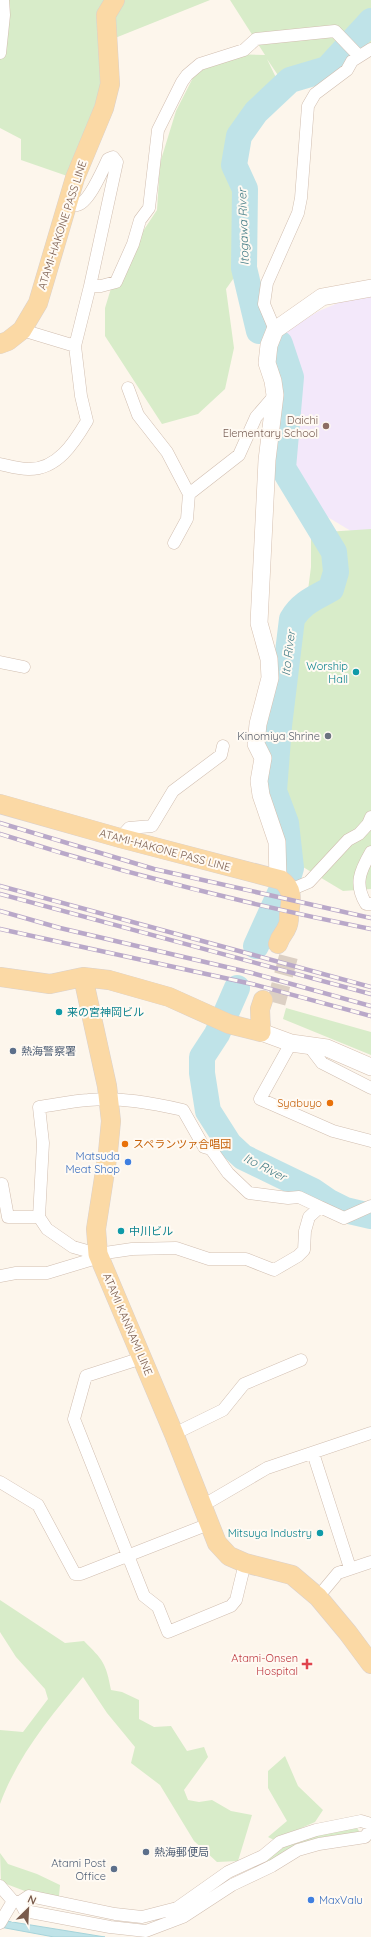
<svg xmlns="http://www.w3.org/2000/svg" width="371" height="1937" font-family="Quicksand,'Noto Sans JP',sans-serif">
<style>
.education{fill:#f3e8fa}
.green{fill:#d8ecc9}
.water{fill:#bfe3e8;stroke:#a5d3da}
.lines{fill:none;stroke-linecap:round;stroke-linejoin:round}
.river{stroke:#bfe3e8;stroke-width:26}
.primary-tunnel{stroke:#dcd0c4;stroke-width:19;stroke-dasharray:19 10;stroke-linecap:butt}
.street-casing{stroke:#d1beb0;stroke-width:13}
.secondary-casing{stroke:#d6c0b0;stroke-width:18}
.primary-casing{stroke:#dad1cd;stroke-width:20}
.street{stroke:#fff;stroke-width:12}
.secondary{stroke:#fff;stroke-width:17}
.primary{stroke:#fbd9a5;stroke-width:19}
.rail-casing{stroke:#b9a8c9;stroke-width:4.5}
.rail{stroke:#fffaf3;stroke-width:3;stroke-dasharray:9;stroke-linecap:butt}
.education-dot{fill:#8d6e63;stroke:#fffaf3;stroke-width:1.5}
.culture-dot{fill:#0f9aa8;stroke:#fffaf3;stroke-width:1.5}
.worship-dot{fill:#6b7280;stroke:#fffaf3;stroke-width:1.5}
.service-dot{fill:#5c6f8a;stroke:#fffaf3;stroke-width:1.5}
.food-dot{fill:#e8710a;stroke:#fffaf3;stroke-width:1.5}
.shop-dot{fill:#3f7fe0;stroke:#fffaf3;stroke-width:1.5}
.health-dot{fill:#e0444e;stroke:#fffaf3;stroke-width:1.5}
.labels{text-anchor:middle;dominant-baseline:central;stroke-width:4;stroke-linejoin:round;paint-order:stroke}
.street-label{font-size:11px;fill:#7a5c4d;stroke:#fffaf3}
.education-label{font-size:11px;fill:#785e54;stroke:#fffaf3;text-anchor:end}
.culture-label{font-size:11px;fill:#0d838f;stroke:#fffaf3;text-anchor:end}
.worship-label{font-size:11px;fill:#5b616d;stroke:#fffaf3;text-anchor:end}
.service-label{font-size:11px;fill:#4e5e75;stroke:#fffaf3;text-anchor:start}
.food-label{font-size:11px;fill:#c56008;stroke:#fffaf3;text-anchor:end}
.shop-label{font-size:11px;fill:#366cbe;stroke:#fffaf3;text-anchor:end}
.health-label{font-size:11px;fill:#be3a42;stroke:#fffaf3;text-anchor:end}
.water-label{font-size:12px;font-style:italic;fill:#437c86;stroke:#fffaf3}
</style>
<rect width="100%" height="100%" fill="#fdf6ec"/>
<path class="education" d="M371,296V540L361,537L326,516L306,498L296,468L273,466L287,387L275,355L280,339L289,329L319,311L345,300Z"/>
<path class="green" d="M0,0H210L115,38L73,178L21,160V139L0,128Z
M230,0H371V49L290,93L267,59L281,88L227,143L244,213L248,258L226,289L234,348L225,389L198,414L162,424L105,336V308L116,272L157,210L160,163L176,111L200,64L232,54L265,55Z
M371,529V889L343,891L298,864L278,784L304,621L311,567V533Z
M286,1008L371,1032V1055L283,1019Z
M0,1600L65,1643L84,1641C103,1660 106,1663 111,1690L122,1692L139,1700V1719L154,1727L171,1726L187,1751L204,1747L208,1757L184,1790L188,1800L199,1802L212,1800L231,1811L252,1815L238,1861L217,1862L194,1841L160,1785L131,1763L135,1747L107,1713L83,1677C51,1716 18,1755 0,1804V1730L23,1732L48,1699L45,1689L16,1657L0,1632Z
M285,1756L298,1786L323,1810L315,1822L274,1840L268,1837L287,1821L268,1788V1771Z
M355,1824L360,1833L254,1869L250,1862L277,1845Z
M0,1853L8,1864L37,1874L60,1885L59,1896H38L1,1882Z"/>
<path class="water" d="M0,1920L105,1937H54L0,1927Z"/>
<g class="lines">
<path class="river" d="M259,331L244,268L245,189L234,165L239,136L256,112L290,80L327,69L371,21
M280,344L291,377L283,468L334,552L336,572L331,589C315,598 301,603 292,619L279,726L274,791L286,823L291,868L289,875
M256,946L280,893
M237,988L217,1034L202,1057V1073L208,1111L229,1144L243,1157L313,1191L329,1202L345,1210L371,1216"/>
<path class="primary-tunnel" d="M276,1003L291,947"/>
<g class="street-casing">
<path id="street" d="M0,53L4,15L3,0
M68,203C70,204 75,205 77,205C89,203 103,169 108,159L113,157L117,162L90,286H101L116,282L133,244L140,220L149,208L158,130L182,82L187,75L200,64L244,50L256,39L335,31L359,56
M22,330L75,346L90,286
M275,330L264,304L267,283L298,213L301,198L308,106L315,94L347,70L352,61L371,49
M128,388L138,415L167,452L189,494L187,519L174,543
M0,464C9,466 19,469 28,469C57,470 74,443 87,421L81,396L75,346
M189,494L239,455L256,417L275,395
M0,662L24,667
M120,838L129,828L152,826L173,791L221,755L223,746
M371,852C360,871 354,884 366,904H371
M290,890L309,882L348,840L359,834L368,824L371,817
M291,1043L260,1099L333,1131L371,1141
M309,1046L322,1063L371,1088
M2,1184L8,1217H39
M320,1207L299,1197L288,1198L249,1193L228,1173L211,1149L204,1147L183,1110C152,1103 120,1097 88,1100C72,1101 55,1105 39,1107L43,1143L39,1217L47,1229L73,1247L98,1254L132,1249L176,1248L209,1259H246L274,1270L298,1256L304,1250L305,1231L309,1217L320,1207L344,1218L371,1206
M0,1276L16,1273H47L100,1257
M142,1358L86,1376L74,1419L144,1596L158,1607L168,1632L231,1606L236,1600L245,1563
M174,1434L223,1410L244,1384L301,1360
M313,1453L350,1568
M0,1482L38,1505L75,1574H81L209,1524
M202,1506L267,1468L371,1433
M318,1597L338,1573L371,1562
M0,1886L13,1901
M20,1902L25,1911L110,1927L146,1931L183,1917L232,1885L272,1866L298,1850L319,1844L365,1837L371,1829
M0,1923L13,1901L20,1902L29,1896L115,1914L142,1917L177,1908L228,1872L263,1856L280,1842L316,1830L361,1821L371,1824"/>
</g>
<g class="secondary-casing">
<path id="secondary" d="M278,879L277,842L261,795L259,781L263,758L256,744L258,724L270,678L269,659L259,623L267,460L275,395L273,381L267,363L269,345L275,330L322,297L371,288
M261,1032L291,1043L327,1048L371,1067"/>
</g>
<g class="primary-casing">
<path id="primary" d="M0,344L8,341L22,330L38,303L75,178L104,108L110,84L106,15L115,0
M0,804L120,838L281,880C294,889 291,901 289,915C289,918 289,924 287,927C284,935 281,934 278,944
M0,977L50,984L83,977L109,980L169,997L229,1024L261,1032
M83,977L107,1086L111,1121L108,1152L96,1229L98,1254L174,1434L217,1543L229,1556L245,1563L292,1575L318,1597L348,1633L371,1664
M261,1032L260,1009L263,1000"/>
</g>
<use href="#street" class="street"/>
<use href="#secondary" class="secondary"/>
<use href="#primary" class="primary"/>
<g class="rail-casing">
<path id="rail" d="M0,823L154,869L371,918
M0,834C122,873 246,904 371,929
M0,886L371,987
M0,894L371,994
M0,911L60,928L252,973L371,1006
M0,929L252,984L371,1016"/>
</g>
<use href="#rail" class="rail"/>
</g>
<circle class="education-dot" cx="326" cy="426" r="4"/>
<g class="culture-dot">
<circle cx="356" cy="672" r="4"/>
<circle cx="59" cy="1012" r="4"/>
<circle cx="121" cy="1231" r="4"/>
<circle cx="320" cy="1533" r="4"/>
</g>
<circle class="worship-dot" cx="328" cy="736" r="4"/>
<g class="service-dot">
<circle cx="13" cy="1051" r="4"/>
<circle cx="146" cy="1852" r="4"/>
<circle cx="114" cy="1869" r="4"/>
</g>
<g class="food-dot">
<circle cx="330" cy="1103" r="4"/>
<circle cx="125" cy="1144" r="4"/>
</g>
<g class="shop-dot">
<circle cx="128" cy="1162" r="4"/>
<circle cx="311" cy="1900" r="4"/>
</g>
<path class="health-dot" d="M305 1658h4v4h4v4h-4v4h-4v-4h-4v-4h4z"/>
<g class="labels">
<g class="street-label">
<text transform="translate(62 225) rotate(-72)">ATAMI-HAKONE PASS LINE</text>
<text transform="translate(165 850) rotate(15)">ATAMI-HAKONE PASS LINE</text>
<text transform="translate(128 1324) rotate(67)">ATAMI KANNAMI LINE</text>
</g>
<g class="education-label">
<text x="318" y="420">Daichi<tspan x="318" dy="13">Elementary School</tspan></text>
</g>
<g class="culture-label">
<text x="348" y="666">Worship<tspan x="348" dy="13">Hall</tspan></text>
<text x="67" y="1012" text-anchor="start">来の宮神岡ビル</text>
<text x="129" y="1231" text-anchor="start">中川ビル</text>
<text x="312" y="1533">Mitsuya Industry</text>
</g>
<g class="worship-label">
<text x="320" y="736">Kinomiya Shrine</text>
</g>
<g class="service-label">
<text x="21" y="1051">熱海警察署</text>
<text x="154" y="1852">熱海郵便局</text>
<text x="106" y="1863" text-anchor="end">Atami Post<tspan x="106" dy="13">Office</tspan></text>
</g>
<g class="food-label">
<text x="322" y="1103">Syabuyo</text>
<text x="133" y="1144" text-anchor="start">スペランツァ合唱団</text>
</g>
<g class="shop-label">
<text x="120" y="1156">Matsuda<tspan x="120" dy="13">Meat Shop</tspan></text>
<text x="319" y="1900" text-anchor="start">MaxValu</text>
</g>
<g class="health-label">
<text x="298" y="1658">Atami-Onsen<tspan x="298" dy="13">Hospital</tspan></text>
</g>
<g class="water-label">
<text transform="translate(243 227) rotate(-92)">Itogawa River</text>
<text transform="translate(288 653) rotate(-83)">Ito River</text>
<text transform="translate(265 1167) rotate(27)">Ito River</text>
</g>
</g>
<g transform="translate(28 1909) rotate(24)" stroke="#fffaf3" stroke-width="3" paint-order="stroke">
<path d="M0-3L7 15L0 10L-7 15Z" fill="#7a5c4d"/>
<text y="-6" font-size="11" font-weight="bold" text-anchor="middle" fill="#7a5c4d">N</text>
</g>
</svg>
